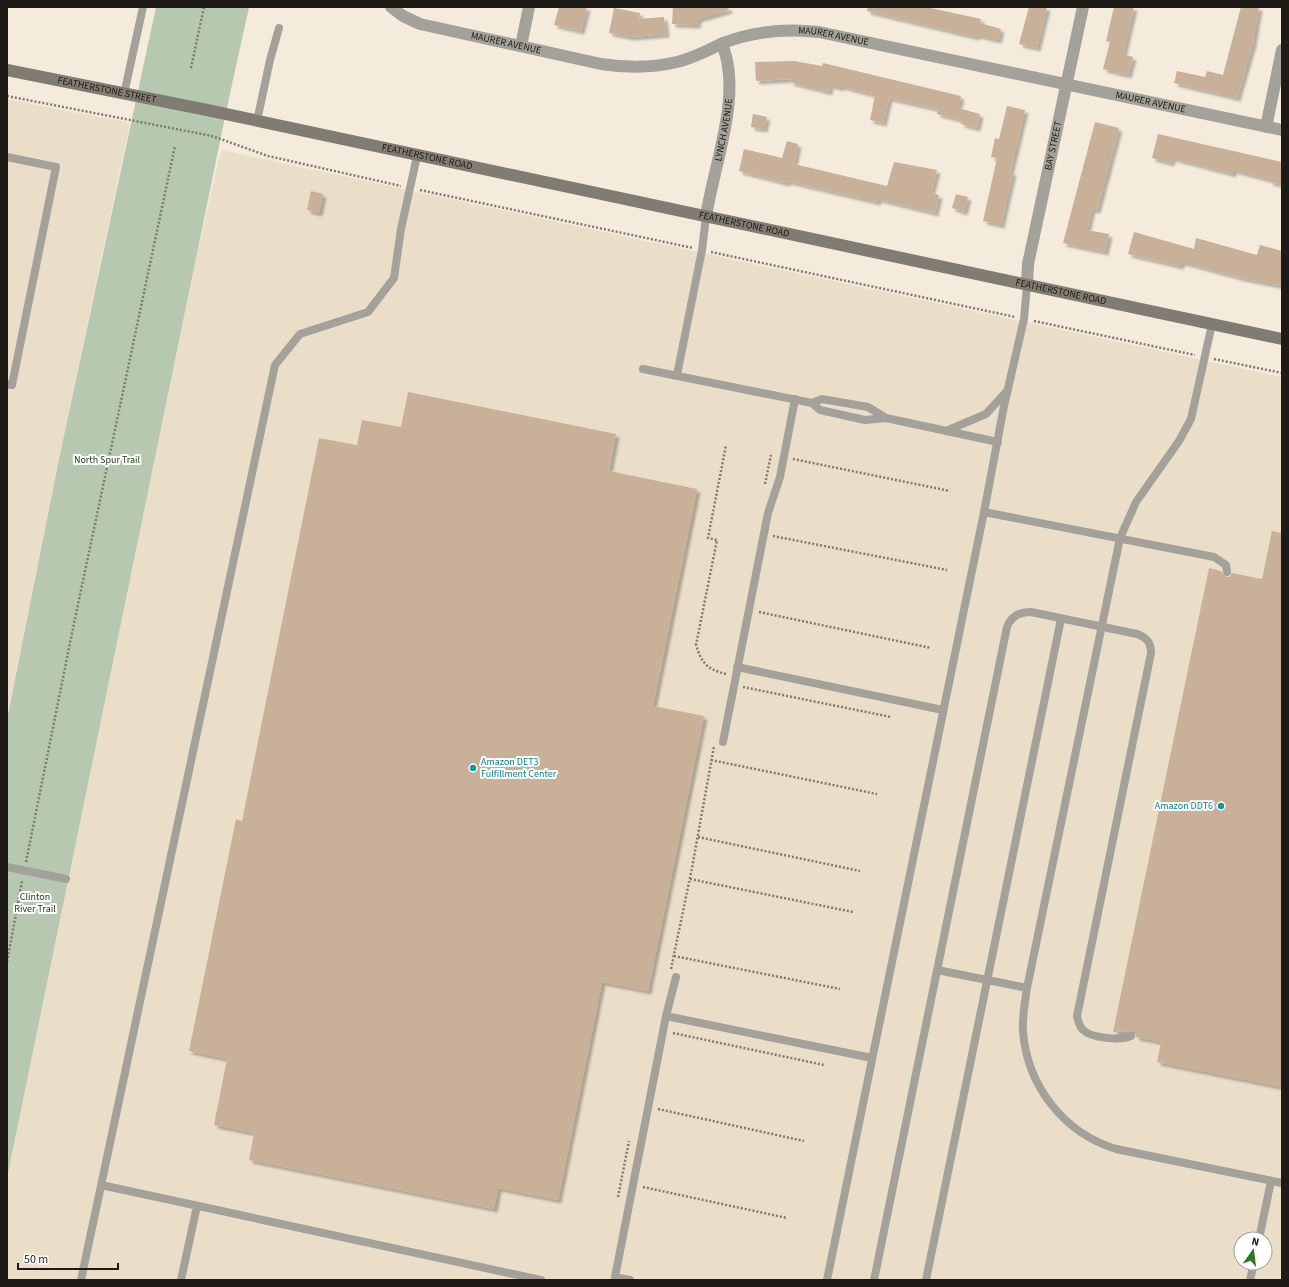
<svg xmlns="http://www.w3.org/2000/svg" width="1289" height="1287" font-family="'Source Sans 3',sans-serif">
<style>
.built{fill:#ebdec9;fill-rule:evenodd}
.green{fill:#b7c8b0}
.building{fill:#c8b099;filter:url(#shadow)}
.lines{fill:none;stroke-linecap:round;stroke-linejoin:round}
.path{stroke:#817a71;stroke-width:2.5;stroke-dasharray:2 2;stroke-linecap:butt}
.lane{stroke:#a3a19a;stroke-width:8}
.street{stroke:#a3a19a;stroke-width:12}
.secondary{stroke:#807c73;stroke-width:12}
.culture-dot{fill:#0f9aa8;stroke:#fff;stroke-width:1.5}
.labels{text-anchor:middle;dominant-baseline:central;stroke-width:4;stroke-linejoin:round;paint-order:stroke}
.street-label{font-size:10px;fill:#1e1a15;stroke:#fff}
.park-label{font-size:10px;fill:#1b360e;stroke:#fff}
.culture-label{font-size:10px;fill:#0d838f;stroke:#fff;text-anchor:start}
</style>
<defs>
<filter id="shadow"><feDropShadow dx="3.5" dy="3.5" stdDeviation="1" flood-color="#0004"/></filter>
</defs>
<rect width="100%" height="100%" fill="#f4ebdc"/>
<path class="built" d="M7,99L130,123L59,459L7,720Z
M221,150L1282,377V1280H7V1178L197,253ZM1241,1239H1265V1263H1241Z"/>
<path class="green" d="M156,7H249L226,112L7,1178V720L59,459Z"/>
<path class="building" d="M559,7H587L581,31L554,25Z
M673,7H728L729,10L698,19L697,25L672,24Z
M868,7H926L981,19L980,23L1001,29L998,40L977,35L976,37L867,11Z
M1029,7H1047L1037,48L1019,44Z
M1114,7H1134L1123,54L1133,57L1128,75L1103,69L1110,42L1106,41Z
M1241,7H1259L1253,43L1237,98L1174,83L1177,71L1205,77L1207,71L1223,75Z
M614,8L640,13L639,19L664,17L666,34L631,37L609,33Z
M794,61L822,66L823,63L961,96L958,108L980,114L977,128L961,124L962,120L937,114L938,109L889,98L883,123L870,120L875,95L840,86V88L830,85L829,92L790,82L791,79L756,81L755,62Z
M1007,106L1025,110L1010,172H1013L1001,225L983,221L997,158L991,157L995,138L999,139Z
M753,114L767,117L764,129L751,127Z
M1095,122L1119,128L1097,210L1092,209L1087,230L1109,234L1105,252L1063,243Z
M1158,134L1282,162V185L1270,182V180L1233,170V174L1172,158L1171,163L1152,158Z
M787,141L798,144L794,164L887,186L894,162L937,170L931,193L939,195L935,213L878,199L877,202L787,181L786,183L739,171L744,149L782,158Z
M311,191L323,194L319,213L307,210Z
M956,194L968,197L964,212L952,208Z
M1134,232L1194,249L1196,238L1257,255L1260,245L1282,251V286L1242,278L1182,262L1180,266L1128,254Z
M408,392L616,434L609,471L697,489L653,706L704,716L648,991L602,982L558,1200L498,1188L494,1209L249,1160L254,1133L214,1125L227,1059L189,1051L236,819L242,821L319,438L357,445L362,420L401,427Z
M1272,531L1282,533V1087L1157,1062L1161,1042L1136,1037L1135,1032L1132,1031L1113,1032L1209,568L1221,571L1225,577H1230L1232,573L1262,579Z"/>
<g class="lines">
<path class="path" d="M191,68L204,7
M7,96L212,136L268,156L401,186
M420,190L693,248
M711,252L1015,317
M1034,321L1195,355
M1214,359L1282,373
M793,459L950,491
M765,484L771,455
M773,536L947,570
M759,612L931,648
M726,674C707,669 702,664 696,645L717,540L708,538L726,445
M743,687L891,717
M711,760L877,794
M698,837L860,871
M26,862L73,628L175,146
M690,879L853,912
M674,956L840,989
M7,962L22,881
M671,969L692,868L714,746
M673,1033L824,1065
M658,1109L804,1141
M643,1187L787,1218
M618,1197L629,1141"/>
<path class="lane" d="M124,94L143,7
M257,121L270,60L279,28
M7,157L56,167L12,385L7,384
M1027,285L1024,319L1004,406L984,512L1214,557L1226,565L1227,572
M1212,324L1191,419L1179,441L1136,502L1120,538L1027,988C1025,1002 1022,1017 1023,1031C1027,1086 1064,1133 1116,1149L1282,1183
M643,369L812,403L820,410L865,420L886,418L998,442
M677,375L702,250L706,217
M812,403L822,399L868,407L886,418
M946,431L986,414L1007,391
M737,667L943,710
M723,742L768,513L780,477L795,399
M7,867L66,879
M937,970L1027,988
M666,1016L872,1058
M101,1185L541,1280
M1259,1239L1271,1181
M81,1280L275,365L300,334L368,312L394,278L401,229L417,156
M181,1280L197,1206
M630,1280L615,1277L666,1016L676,977
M827,1280L984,512
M874,1280L1007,627C1011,616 1020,612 1031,612L1137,634C1147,638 1151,642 1151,653L1077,1016C1078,1021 1079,1026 1083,1030C1091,1038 1121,1041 1131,1036
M926,1280L1061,619
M1250,1280L1254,1263"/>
<g class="street">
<path id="s1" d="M391,7L403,16L420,24L601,64C627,68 652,68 677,62C694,58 708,50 723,43C755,31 786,28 819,32L1282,130"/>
<path d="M521,46L529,7"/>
<path d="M1266,127L1282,50"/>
<path id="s2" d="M706,217C714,163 743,95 722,44"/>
<path id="s3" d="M1027,285L1028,264L1083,7"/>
</g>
<path class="secondary" id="s4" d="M7,70L207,110L1282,339"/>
</g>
<g class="culture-dot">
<circle cx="473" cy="768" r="4"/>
<circle cx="1221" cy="806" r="4"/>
</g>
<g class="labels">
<g class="street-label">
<text stroke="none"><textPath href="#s1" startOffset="458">MAURER AVENUE</textPath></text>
<text stroke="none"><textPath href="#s1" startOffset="122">MAURER AVENUE</textPath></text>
<text stroke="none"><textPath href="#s4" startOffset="102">FEATHERSTONE STREET</textPath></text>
<text stroke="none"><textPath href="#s1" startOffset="782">MAURER AVENUE</textPath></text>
<text stroke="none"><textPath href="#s2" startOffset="89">LYNCH AVENUE</textPath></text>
<text stroke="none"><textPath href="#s3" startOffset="142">BAY STREET</textPath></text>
<text stroke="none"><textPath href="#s4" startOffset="429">FEATHERSTONE ROAD</textPath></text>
<text stroke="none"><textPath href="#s4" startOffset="753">FEATHERSTONE ROAD</textPath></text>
<text stroke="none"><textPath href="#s4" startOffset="1077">FEATHERSTONE ROAD</textPath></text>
</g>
<g class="park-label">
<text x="107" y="460">North Spur Trail</text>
<text x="35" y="897">Clinton<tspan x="35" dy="12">River Trail</tspan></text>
</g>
<g class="culture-label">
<text x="481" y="762">Amazon DET3<tspan x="481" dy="12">Fulfillment Center</tspan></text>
<text x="1213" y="806" text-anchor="end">Amazon DDT6</text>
</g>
</g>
<rect width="1289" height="1287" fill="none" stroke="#1e1a15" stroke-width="16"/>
<g transform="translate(1253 1251) rotate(14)"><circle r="19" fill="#ffffff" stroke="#a5a3a1"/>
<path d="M0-3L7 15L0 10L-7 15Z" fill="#307a21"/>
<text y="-6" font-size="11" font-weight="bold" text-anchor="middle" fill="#1e1a15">N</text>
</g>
<path d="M18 1263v6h100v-6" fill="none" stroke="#1e1a15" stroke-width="2"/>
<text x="24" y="1263" font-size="12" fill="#1e1a15" stroke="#ffffff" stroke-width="3" paint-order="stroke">50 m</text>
</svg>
